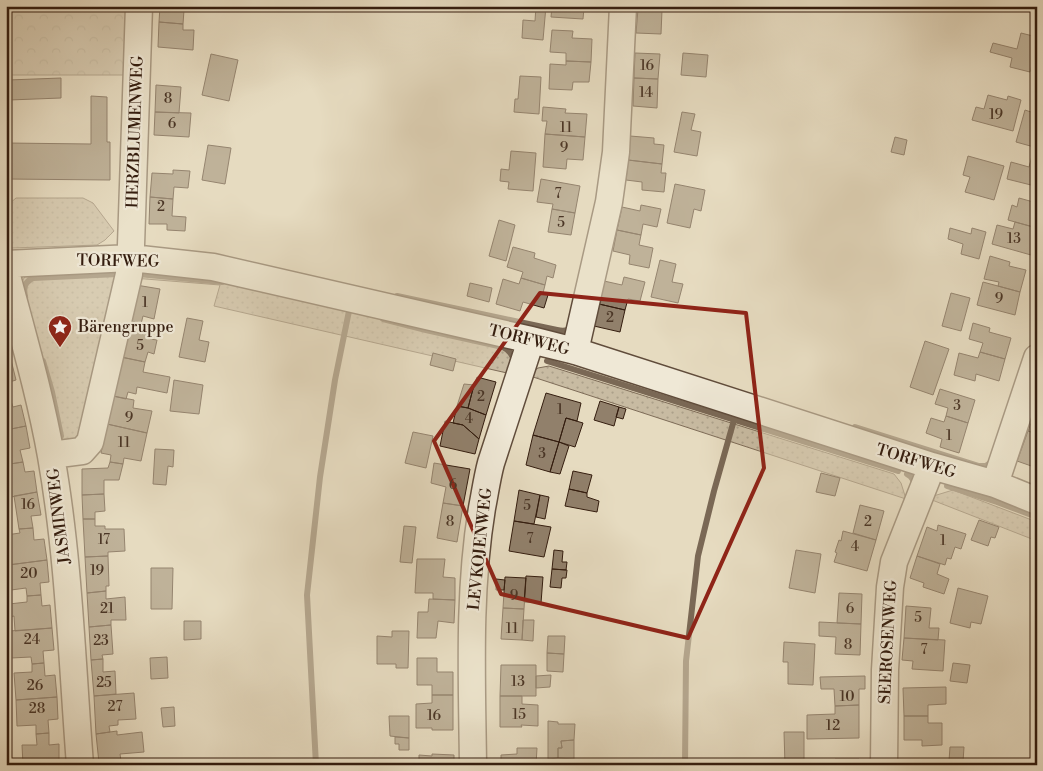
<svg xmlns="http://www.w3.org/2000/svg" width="1043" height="771" font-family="'Libre Bodoni',serif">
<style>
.grass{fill:url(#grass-dots);stroke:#7e6c58}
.park{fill:url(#park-crowns);stroke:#7e6c58}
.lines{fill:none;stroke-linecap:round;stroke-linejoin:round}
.stream{stroke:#7a6855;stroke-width:6}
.building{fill:#91806b;stroke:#341d0f}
.minor-casing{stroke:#604c3b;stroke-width:29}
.minor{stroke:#efe8d6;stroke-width:26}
.marked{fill:none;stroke:#8f2418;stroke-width:4;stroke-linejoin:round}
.labels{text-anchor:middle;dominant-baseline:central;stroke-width:4.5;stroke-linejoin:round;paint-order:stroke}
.number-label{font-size:14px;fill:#4b3626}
.street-label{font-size:16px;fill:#341d0f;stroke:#efe8d6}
.poi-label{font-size:16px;fill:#341d0f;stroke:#efe8d6;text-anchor:start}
</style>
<defs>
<pattern id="grass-dots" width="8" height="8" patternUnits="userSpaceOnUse" patternTransform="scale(1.25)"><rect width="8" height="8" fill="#c8bba2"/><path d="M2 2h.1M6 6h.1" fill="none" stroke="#aca08a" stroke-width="1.8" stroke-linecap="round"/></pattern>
<pattern id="park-crowns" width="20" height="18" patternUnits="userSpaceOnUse" patternTransform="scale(1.25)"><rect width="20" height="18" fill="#c8bba2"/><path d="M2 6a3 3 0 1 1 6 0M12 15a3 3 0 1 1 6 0" fill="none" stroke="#aca08a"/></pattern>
</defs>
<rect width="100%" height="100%" fill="#e6dbc0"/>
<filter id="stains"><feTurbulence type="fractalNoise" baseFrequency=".004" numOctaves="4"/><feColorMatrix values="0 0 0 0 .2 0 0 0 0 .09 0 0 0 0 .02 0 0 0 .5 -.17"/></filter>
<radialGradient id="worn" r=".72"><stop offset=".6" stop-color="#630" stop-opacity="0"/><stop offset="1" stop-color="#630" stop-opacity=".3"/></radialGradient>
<path class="grass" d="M16,198H83L93,203L114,231L105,240L97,245L12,248L7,241L6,212L9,204Z
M120,267L86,440L60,447L21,284L24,278L30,273Z
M137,269L214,277L508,345L511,357L507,373L214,306L220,285L133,278Z
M549,366L894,474L901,483L906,499L527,375L538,368Z
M953,490L1037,522V541L927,498Z"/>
<path class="park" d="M6,6H126L125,75H6Z"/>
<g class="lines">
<path class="stream" d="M139,274L222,282
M25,296C23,287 25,282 33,278L118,274
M397,296L557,330C562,331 568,332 571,327
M383,319L426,330L503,347C510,351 512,354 514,361
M43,361L52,392L61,436
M547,361L898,471
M855,427L979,466H986L993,461
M907,474C913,477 914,481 914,487
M947,486L997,502L1037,517
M316,765L307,595L320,477L335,380L349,311
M685,765L686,661L698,556L714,491L734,420"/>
</g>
<path class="building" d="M160,6H194L193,10H184L183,24L159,22Z
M536,6H546L543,40L522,38L523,20L535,21Z
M552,6H595V9L584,8L583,19L551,17Z
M638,6H663L662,10L638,9Z
M638,9L662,10L661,34L636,33Z
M159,22L183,24V30H194L193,50L158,47Z
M552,30L573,31L572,38L592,39L591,62L566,61V53L550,52Z
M1021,33L1037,37V55H1035L1030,72L1010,67L1012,58L990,52L993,43L1017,49Z
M635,53L660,54L658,79L634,78Z
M683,53L708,55L706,77L681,75Z
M211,54L238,60L229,101L202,95Z
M566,61L591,62L589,82H573L572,90L549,89L550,64L566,65Z
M520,76L541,77L539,114L514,112L515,99H518Z
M61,78V98L9,100L8,80Z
M634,78L658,79L657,108L633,106Z
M156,85L181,87L179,113L155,112Z
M988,95L1007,100L1008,96L1021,100L1013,131L972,120L976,107L984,109Z
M91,96L107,97V142H110V180L6,179V143L91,144Z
M543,107L566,109L565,113L587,114L585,137L545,134L547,121H542Z
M1025,110L1037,114V157L1032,156L1034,147L1016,142Z
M155,112L191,113L189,137L154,135Z
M682,112L695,114L691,130L701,132L697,156L674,152Z
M545,134L585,137L583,160L567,159L566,169L543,167Z
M630,136L654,138V144L664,145L662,164L628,160Z
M895,137L907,140L904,155L891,152Z
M208,145L231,148L225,184L202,180Z
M511,151L536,153L533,191L508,189L509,182L500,181L501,169L509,170Z
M968,156L1004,166L994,200L965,192L970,177L963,175Z
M1032,156L1037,157V181L1035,186L1007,179L1011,162L1029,167Z
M628,160L662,164L661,173H666L664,192L642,190V182L626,180Z
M173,170L190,171L188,188L174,187L173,199L150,197L152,173L173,174Z
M541,179L580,186L575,213L552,209L553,204L537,202Z
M675,184L705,190L701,211L694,209L690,228L667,223Z
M150,197L173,199L172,216L186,217L185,231L167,230V224H149Z
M1019,198L1037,203V228L1008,220L1012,205L1017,207Z
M641,205L661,209L657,227L643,224L641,235L617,230L622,207L640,211Z
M552,209L575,213L571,235L548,232Z
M499,220L515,225L506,261L489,256Z
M1015,222L1037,228V233L1031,255L992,244L997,225L1013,229Z
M950,228L971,234L972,228L986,232L979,259L961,254L963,244L948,239Z
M617,230L641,235L639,245L653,248L649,268L629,264L630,255L613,251Z
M513,247L535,253L534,258L556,265L553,278L547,276L545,285L521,278L523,272L507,267Z
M990,256L1010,262L1009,266L1026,270L1020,292L998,286L999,282L984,279Z
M660,260L676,264L672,282L683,284L678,303L651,297Z
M624,277L645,282L640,301L628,299L625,310L599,304L604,281L622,285Z
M521,278L545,285L543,293L548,295L544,308L523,302L520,311L496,304L503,279L519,284Z
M983,282L1020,292L1015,315L977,305Z
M470,283L492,288L489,302L467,296Z
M136,285L160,289L154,319L143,316L141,324L129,321Z
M951,293L970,298L961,331L942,326Z
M599,304L625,310L620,332L594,326Z
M187,318L203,321L199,340L209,342L205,362L179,357Z
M129,321L141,324L140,332L151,335L150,339L157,340L154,354L148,352L145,362L121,357Z
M973,323L990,328L989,332L1011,338L1005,359L980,352L983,343L969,339Z
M925,341L949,349L933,395L910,387Z
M980,352L1005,359L999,381L976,374L975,381L954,375L959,353L978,358Z
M433,353L456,359L453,371L430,365Z
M121,357L145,362L143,372L170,377L167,393L137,387L136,394L128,392L126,399L113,396Z
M11,360L16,380L6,383V361Z
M477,377L496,382L486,415L468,408L474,385Z
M174,380L203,385L199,414L170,411Z
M464,384L474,385L468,408L457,406Z
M940,389L975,400L968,423L946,416L948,408L935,404Z
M546,393L581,403L577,421L566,418L559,442L533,435Z
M9,395L13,407L21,405L26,426L6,430V396Z
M113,396L134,400L133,408L152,411L147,433L107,424Z
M600,401L619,407L614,426L594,420Z
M457,406L468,408L486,415L479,439L463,425L453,423Z
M619,407L626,409L623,419L616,417Z
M1037,407V434L1028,431Z
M946,416L968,423L959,453L940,447L942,439L926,433L931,418L944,422Z
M566,418L583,423L575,447L559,442Z
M445,421L463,425L479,439L475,454L440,446Z
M107,424L147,433L141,461L124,458L123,464L110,462L111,455L101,453Z
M26,426L30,448L20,450L23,462L10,464L9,461L6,462V430Z
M1028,431L1037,434V468L1017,461Z
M413,432L433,436L426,468L405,463Z
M533,435L559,442L550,472L526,465Z
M559,442L569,446L560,474L550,472Z
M155,449L174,450L173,467L168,466L166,485L153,484Z
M23,462L25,472L34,471L37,492L6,498V474L11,473L10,464Z
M110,462L123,464L119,480H104V494L82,495V469L108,468Z
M434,463L470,469L463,506L443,503L446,487L431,483Z
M573,471L592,475L587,493L569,489Z
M821,473L840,478L835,496L816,492Z
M569,489L587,493V497L599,501L597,512L565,506Z
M519,490L540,495L534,524L514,521Z
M37,492L41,515L31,516L33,528L19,529L14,496Z
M104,494L105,511L95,512V519H83L82,495Z
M540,495L549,497L545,519L536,517Z
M443,503L463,506L457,542L437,538Z
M860,505L884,511L876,540L853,533Z
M83,519H95V526H105V529H124L125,551L108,552V556L85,557Z
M979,520L999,527L995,538L991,537L988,546L971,540Z
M514,521L551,527L544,557L509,551Z
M938,525L966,534L961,549L955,547L951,559L947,558L945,565L917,556L927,527L937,531Z
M404,526L416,527L412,563L400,562Z
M33,528L34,540L44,539L47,560L8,565L6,552V535L20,533L19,529Z
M843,531L876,540L867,571L834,562L837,553L835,552L839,540L841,541Z
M554,550L563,551L562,562H567L566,570L552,569Z
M796,550L821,554L815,593L789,588Z
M108,556L109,586H106V591L87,593L85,557Z
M917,556L940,564L937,574L949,579L944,594L923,587L924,583L910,578Z
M417,559H445L443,577L455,578V600L433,599V593H415Z
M47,560L49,582L40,583L41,595L27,596L26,588L11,590L8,565Z
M151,568H173L172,609H151Z
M552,569L567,570L566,578H562L561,588L550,587Z
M526,576L543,577L541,603L524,602Z
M505,577L526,578L524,609L503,608Z
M496,579L505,580L504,590H496Z
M958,588L988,596L981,624L971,622L970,628L950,623Z
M106,591V599L125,597L126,620H111V625L89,627L87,593Z
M839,593L862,594L861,624L837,623Z
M41,595L42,606L50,605L52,628L15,631L14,616L10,617L9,604L27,602V596Z
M429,599L455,600L454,623L438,621L436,638H417L418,612H428Z
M906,606L931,608L929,628H939L938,640L904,638Z
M503,608L524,609L522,640L501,639Z
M523,620H534L533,641L522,640Z
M184,621H201V639L184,640Z
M819,622L861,624L860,655L835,654L836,637L819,636Z
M111,625L113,654L102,655L103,659L91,660L89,627Z
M52,628L54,650L43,651L44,663L32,664L31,657L11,658L9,631Z
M392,631H409L408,668H396V664H377V636L392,637Z
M548,636H565L564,654L547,653Z
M904,638L945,640L943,671L912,669L913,661L902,660Z
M784,642L815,644L813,685L788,684V662H783Z
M547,653L564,654L563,672L547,671Z
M167,657L168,678L151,679L150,658Z
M417,658H437V672H453V695H432V685H417Z
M103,659V672L115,671L116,694L94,696L91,660Z
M44,663L45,676L55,675L57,697L16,700L14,673L32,672V664Z
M953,663L970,665L967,683L950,681Z
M501,665H536V696H500Z
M551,675L550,687L536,688V676Z
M865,676V689H859V705L835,706L834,689H821L820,677Z
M946,687V704L928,705V716H904L903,688Z
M134,693L136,719L118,720V725L109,726L110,732L96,734L94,696Z
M432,695H453V730H432V728H416V704L432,703Z
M500,696H522V704L538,705V726L521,725L522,727H500Z
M57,697L58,719L48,720L49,733L36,734V725L17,726L16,700Z
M859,705V738L807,739V715L835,714V706Z
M174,707L175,726L163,727L161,708Z
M389,716H409V738L390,736Z
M904,716H928V723H942V745L922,746V740H904Z
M548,721L558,722V724H575L574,740L561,741L562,748H558V758L548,759Z
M117,731V735L142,732L144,752L120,754L121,761L99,763L96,734Z
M784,732H804V765H785Z
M49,733V745L59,744V765H23L22,745H37L36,734Z
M395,737L409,738V750H399V744H395Z
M574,740V759L558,758V748H562L561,741Z
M950,747H964L963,762L949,761Z
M517,748H537L536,765H501V755L517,754Z
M432,754L454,755V765H419V755L432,756Z
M835,759H859V765H836Z"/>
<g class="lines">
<g class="minor-casing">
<path id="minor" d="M6,264L131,258L213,267L531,340L575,351L932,466L995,484L1037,501
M6,272C22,333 40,394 51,456C69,558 72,662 80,765
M575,351L609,202L616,152L623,6
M51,455L82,451L90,442L129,274L131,245L139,6
M995,484L1037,358
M473,765C472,679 468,593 482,508C485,493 487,478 491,463L531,340
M884,765L885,670L890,587L894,562L932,466"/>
</g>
<use href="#minor" class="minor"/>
</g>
<path d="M0 0H1043V771H0ZM540,293L746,313L764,468L688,638L501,594L434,441Z" fill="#e6dbc0" fill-opacity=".55" fill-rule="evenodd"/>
<path class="marked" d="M540,293L746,313L764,468L688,638L501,594L434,441Z"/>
<defs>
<g id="sight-pin" transform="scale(1.25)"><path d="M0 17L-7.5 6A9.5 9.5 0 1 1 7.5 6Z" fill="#8f2418" stroke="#efe8d6"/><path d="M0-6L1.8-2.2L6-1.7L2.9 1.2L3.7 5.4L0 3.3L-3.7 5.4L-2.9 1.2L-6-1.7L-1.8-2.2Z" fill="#fff"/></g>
</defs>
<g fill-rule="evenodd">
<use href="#sight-pin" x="60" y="327"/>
</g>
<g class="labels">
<g class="number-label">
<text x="647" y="66">16</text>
<text x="646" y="93">14</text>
<text x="168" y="99">8</text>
<text x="996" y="115">19</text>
<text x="172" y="124">6</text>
<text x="566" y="128">11</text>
<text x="564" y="148">9</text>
<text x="558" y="194">7</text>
<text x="161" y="207">2</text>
<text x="561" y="223">5</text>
<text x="1014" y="239">13</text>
<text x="999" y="299">9</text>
<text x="145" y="303">1</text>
<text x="610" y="318">2</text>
<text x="140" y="346">5</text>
<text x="481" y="397">2</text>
<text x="957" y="406">3</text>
<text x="560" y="410">1</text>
<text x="129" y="418">9</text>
<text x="469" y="419">4</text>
<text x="949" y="436">1</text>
<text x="124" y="443">11</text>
<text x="542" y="454">3</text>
<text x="453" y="485">6</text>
<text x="28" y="505">16</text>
<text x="527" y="506">5</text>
<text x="450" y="522">8</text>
<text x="868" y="522">2</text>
<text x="530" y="539">7</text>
<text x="104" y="540">17</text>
<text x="943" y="541">1</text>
<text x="855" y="547">4</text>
<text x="97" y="571">19</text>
<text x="29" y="574">20</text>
<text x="514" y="596">9</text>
<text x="107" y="609">21</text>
<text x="850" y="609">6</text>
<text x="918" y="618">5</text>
<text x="512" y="629">11</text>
<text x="32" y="640">24</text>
<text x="101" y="641">23</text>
<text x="848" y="645">8</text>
<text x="924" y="650">7</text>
<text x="518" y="682">13</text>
<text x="104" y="683">25</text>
<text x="35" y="686">26</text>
<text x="847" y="697">10</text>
<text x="115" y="707">27</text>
<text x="37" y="709">28</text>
<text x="519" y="715">15</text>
<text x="434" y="716">16</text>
<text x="833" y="726">12</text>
</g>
<g class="street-label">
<text transform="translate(135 132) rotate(-88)">HERZBLUMENWEG</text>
<text transform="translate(118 261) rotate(1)">TORFWEG</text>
<text transform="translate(529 340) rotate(14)">TORFWEG</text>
<text transform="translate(916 461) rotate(17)">TORFWEG</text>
<text transform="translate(59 516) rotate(-97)">JASMINWEG</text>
<text transform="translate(480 549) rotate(-84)">LEVKOJENWEG</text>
<text transform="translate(888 642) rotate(-87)">SEEROSENWEG</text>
</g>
<g class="poi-label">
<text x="78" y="327">Bärengruppe</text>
</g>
</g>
<rect width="1043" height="771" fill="none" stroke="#e6dbc0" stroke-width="25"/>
<rect x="8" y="8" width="1028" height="756" fill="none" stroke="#341d0f" stroke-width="2.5"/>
<rect x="12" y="12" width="1018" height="746" fill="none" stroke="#341d0f"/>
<rect width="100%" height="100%" filter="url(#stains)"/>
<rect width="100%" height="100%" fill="url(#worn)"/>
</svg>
